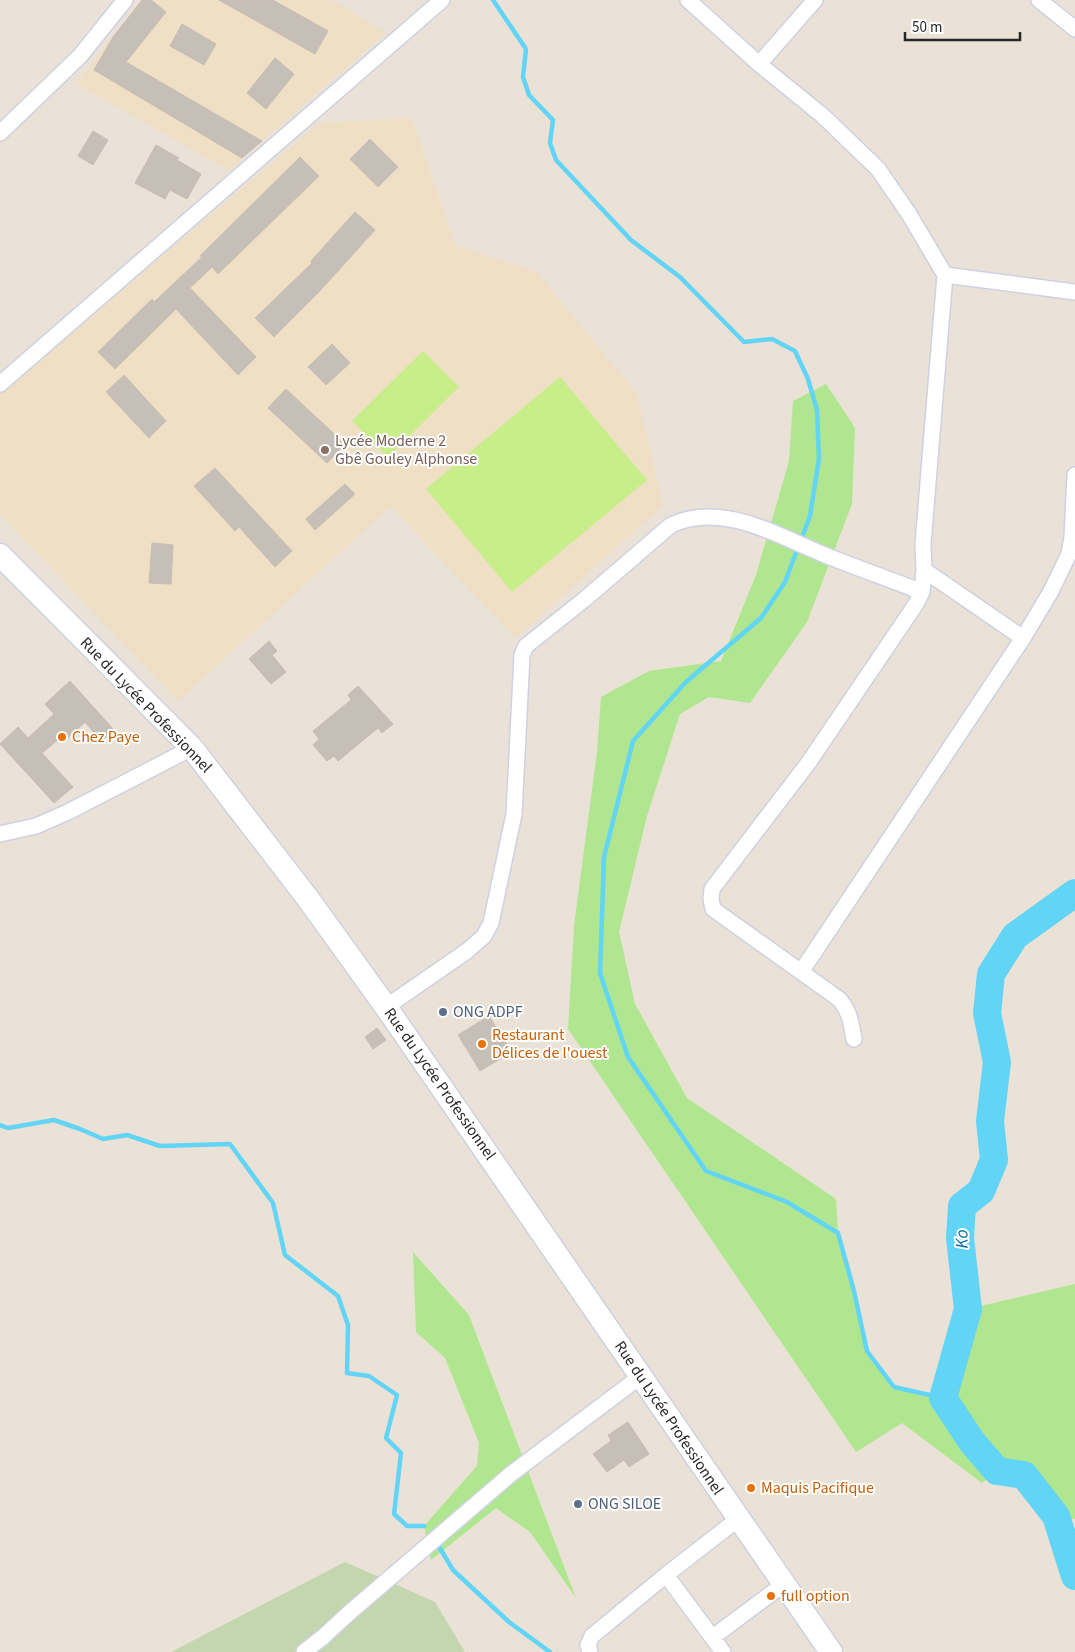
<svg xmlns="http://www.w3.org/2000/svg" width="1075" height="1652" font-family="'Source Sans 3',sans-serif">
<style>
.education{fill:#eedfc5}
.green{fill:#b0e68f}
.cemetery{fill:#c3d6ad}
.pitch{fill:#c8ee8a}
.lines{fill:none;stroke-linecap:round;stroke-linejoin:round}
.stream{stroke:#62d4f5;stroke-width:4.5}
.river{stroke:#62d4f5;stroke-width:28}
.building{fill:#c6bfb7;stroke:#c6beb1}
.street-casing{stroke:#cdd1e2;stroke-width:18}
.secondary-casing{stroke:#cdd1e2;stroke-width:25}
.street{stroke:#fff;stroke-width:15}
.secondary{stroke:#fff;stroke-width:22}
.education-dot{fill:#8d6e63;stroke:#fff;stroke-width:2}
.food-dot{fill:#e8710a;stroke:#fff;stroke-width:2}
.service-dot{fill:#5c6f8a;stroke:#fff;stroke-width:2}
.labels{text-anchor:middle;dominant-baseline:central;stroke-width:4;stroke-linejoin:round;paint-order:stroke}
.education-label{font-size:16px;fill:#785e54;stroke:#fff;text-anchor:start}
.street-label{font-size:16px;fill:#272727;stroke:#fff}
.food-label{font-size:16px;fill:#c56008;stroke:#fff;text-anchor:start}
.service-label{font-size:16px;fill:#4e5e75;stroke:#fff;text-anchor:start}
.water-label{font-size:18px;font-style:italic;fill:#066e9d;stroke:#fff}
</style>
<rect width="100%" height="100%" fill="#ebe2d7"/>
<path class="education" d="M142,0H332L386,33L229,170L76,84Z
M412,118L455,245L537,272L637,394L663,506L515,638L391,506L178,701L0,514V394L319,123Z"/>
<path class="green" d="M826,384L855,428L852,504L807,622L750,703L709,697L680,714L647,816L619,932L635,1004L687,1098L836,1199L838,1233L854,1291L867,1351L894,1387L942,1398L968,1309L1075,1284V1519L1056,1516L1024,1475L997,1471L982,1483L902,1423L856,1452L568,1029L574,926L597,752L601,697L649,671L721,661L756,575L789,461L793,401Z
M413,1252L469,1315L576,1598L530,1532L496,1508L431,1560L424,1526L477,1466L479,1443L445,1358L416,1332Z"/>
<path class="cemetery" d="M345,1562L435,1602L465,1652H171Z"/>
<path class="pitch" d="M423,351L459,387L388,457L352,421Z
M560,377L647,480L512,592L426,489Z"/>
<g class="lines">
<path class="stream" d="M493,0L526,49L523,77L529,95L553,120L550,143L556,160L631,240L680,277L744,342L772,339L795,351L808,379L817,410L819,458L810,516L785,582L761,618L686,682L633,741L604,857L600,973L628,1057L706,1171L787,1202L838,1233L854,1291L867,1351L894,1387L943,1398
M0,1125L8,1128L54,1120L80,1129L103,1139L127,1135L160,1146L230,1144L273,1203L285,1255L338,1296L348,1325L347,1373L369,1376L397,1395L386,1438L401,1453L394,1514L407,1526H424
M438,1545L453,1570L509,1622L550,1652"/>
<path class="river" d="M1075,893L1015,936L991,974L987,1013L997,1062L990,1121L994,1160L981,1191L962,1206L960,1238L968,1309L943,1398L972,1442L997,1471L1024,1475L1056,1516L1075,1576"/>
</g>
<path class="building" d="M142,0H151L166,12L126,62L262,141L242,158L94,70L113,37Z
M219,0H273L328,31L315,54Z
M182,24L216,44L204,65L170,46Z
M275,58L294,74L266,109L247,93Z
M93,131L108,140L93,165L78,156Z
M370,139L398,167L378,187L350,159Z
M156,145L179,158L177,160L201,174L187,199L170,190L165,199L135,183Z
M300,157L319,176L218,274L212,267L190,288L256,357L238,375L176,309L115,369L98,352L152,299L154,302L202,257L200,256Z
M355,212L375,230L318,293L274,337L255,318L312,263L311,261Z
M332,344L350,363L326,385L308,367Z
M124,375L166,421L149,438L106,392Z
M286,389L345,444L327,463L268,408Z
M215,468L292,551L275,567L239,527L235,531L194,486Z
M345,484L355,494L315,530L306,519Z
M152,543L173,545L171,584L149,583Z
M269,641L277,651L272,655L286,672L271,684L249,659Z
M70,681L114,730L101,741L85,722L68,738L65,734L42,753L73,787L54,803L0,744L18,727L28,738L54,714L45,704Z
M358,686L393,724L382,733L378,728L338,761L334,756L327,761L313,745L319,739L313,731L351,700L348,695Z
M489,1016L512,1052L480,1071L458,1035Z
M377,1028L386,1040L373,1049L365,1037Z
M628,1422L649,1454L629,1467L624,1460L607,1472L593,1454L611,1441L608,1435Z"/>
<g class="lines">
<g class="street-casing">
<path id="street" d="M688,0L759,64L823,116L878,169L909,214L945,275L923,544L924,570L922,592L916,604L809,762L712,889L711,899L713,909L839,999C850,1011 851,1023 854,1039
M1039,0L1075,29
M759,64L815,0
M0,133L80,56L125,0
M945,275L1075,292
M0,384L442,0
M924,570L1023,638
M0,834L36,826L68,812L192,748
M801,972L1023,638L1050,593L1069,554L1072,537L1075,475
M386,1007L467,951L484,936L491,923L514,814L522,655L526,646L585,599L671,525C722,501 778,536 825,555C857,568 889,579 922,592
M666,1575L723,1652
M713,1637L784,1584
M304,1652L323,1637L349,1613L511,1474L641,1376
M590,1652L588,1645L592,1636L666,1575L738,1519"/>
</g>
<g class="secondary-casing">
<path id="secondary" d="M0,555L192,748L309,900L386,1007L831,1652"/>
</g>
<use href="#street" class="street"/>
<use href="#secondary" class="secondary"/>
</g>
<circle class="education-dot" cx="325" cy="450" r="5"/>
<g class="food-dot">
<circle cx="62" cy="737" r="5"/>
<circle cx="482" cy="1044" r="5"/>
<circle cx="751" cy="1488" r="5"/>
<circle cx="771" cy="1596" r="5"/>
</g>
<g class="service-dot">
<circle cx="443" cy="1012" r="5"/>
<circle cx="578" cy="1504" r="5"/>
</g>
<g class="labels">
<g class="education-label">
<text x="335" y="441">Lycée Moderne 2<tspan x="335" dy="18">Gbê Gouley Alphonse</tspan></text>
</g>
<g class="street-label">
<text transform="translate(146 705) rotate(46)">Rue du Lycée Professionnel</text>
<text transform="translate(440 1084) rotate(55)">Rue du Lycée Professionnel</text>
<text transform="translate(669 1418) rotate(56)">Rue du Lycée Professionnel</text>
</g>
<g class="food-label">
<text x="72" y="737">Chez Paye</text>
<text x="492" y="1035">Restaurant<tspan x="492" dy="18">Délices de l'ouest</tspan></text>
<text x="761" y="1488">Maquis Pacifique</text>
<text x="781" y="1596">full option</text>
</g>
<g class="service-label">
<text x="453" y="1012">ONG ADPF</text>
<text x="588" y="1504">ONG SILOE</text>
</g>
<g class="water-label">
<text transform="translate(962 1239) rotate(-91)">Ko</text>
</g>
</g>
<path d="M905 32v8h115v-8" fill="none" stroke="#272727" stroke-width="2.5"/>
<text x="912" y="32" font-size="15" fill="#272727" stroke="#ffffff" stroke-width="4" paint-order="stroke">50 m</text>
</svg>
